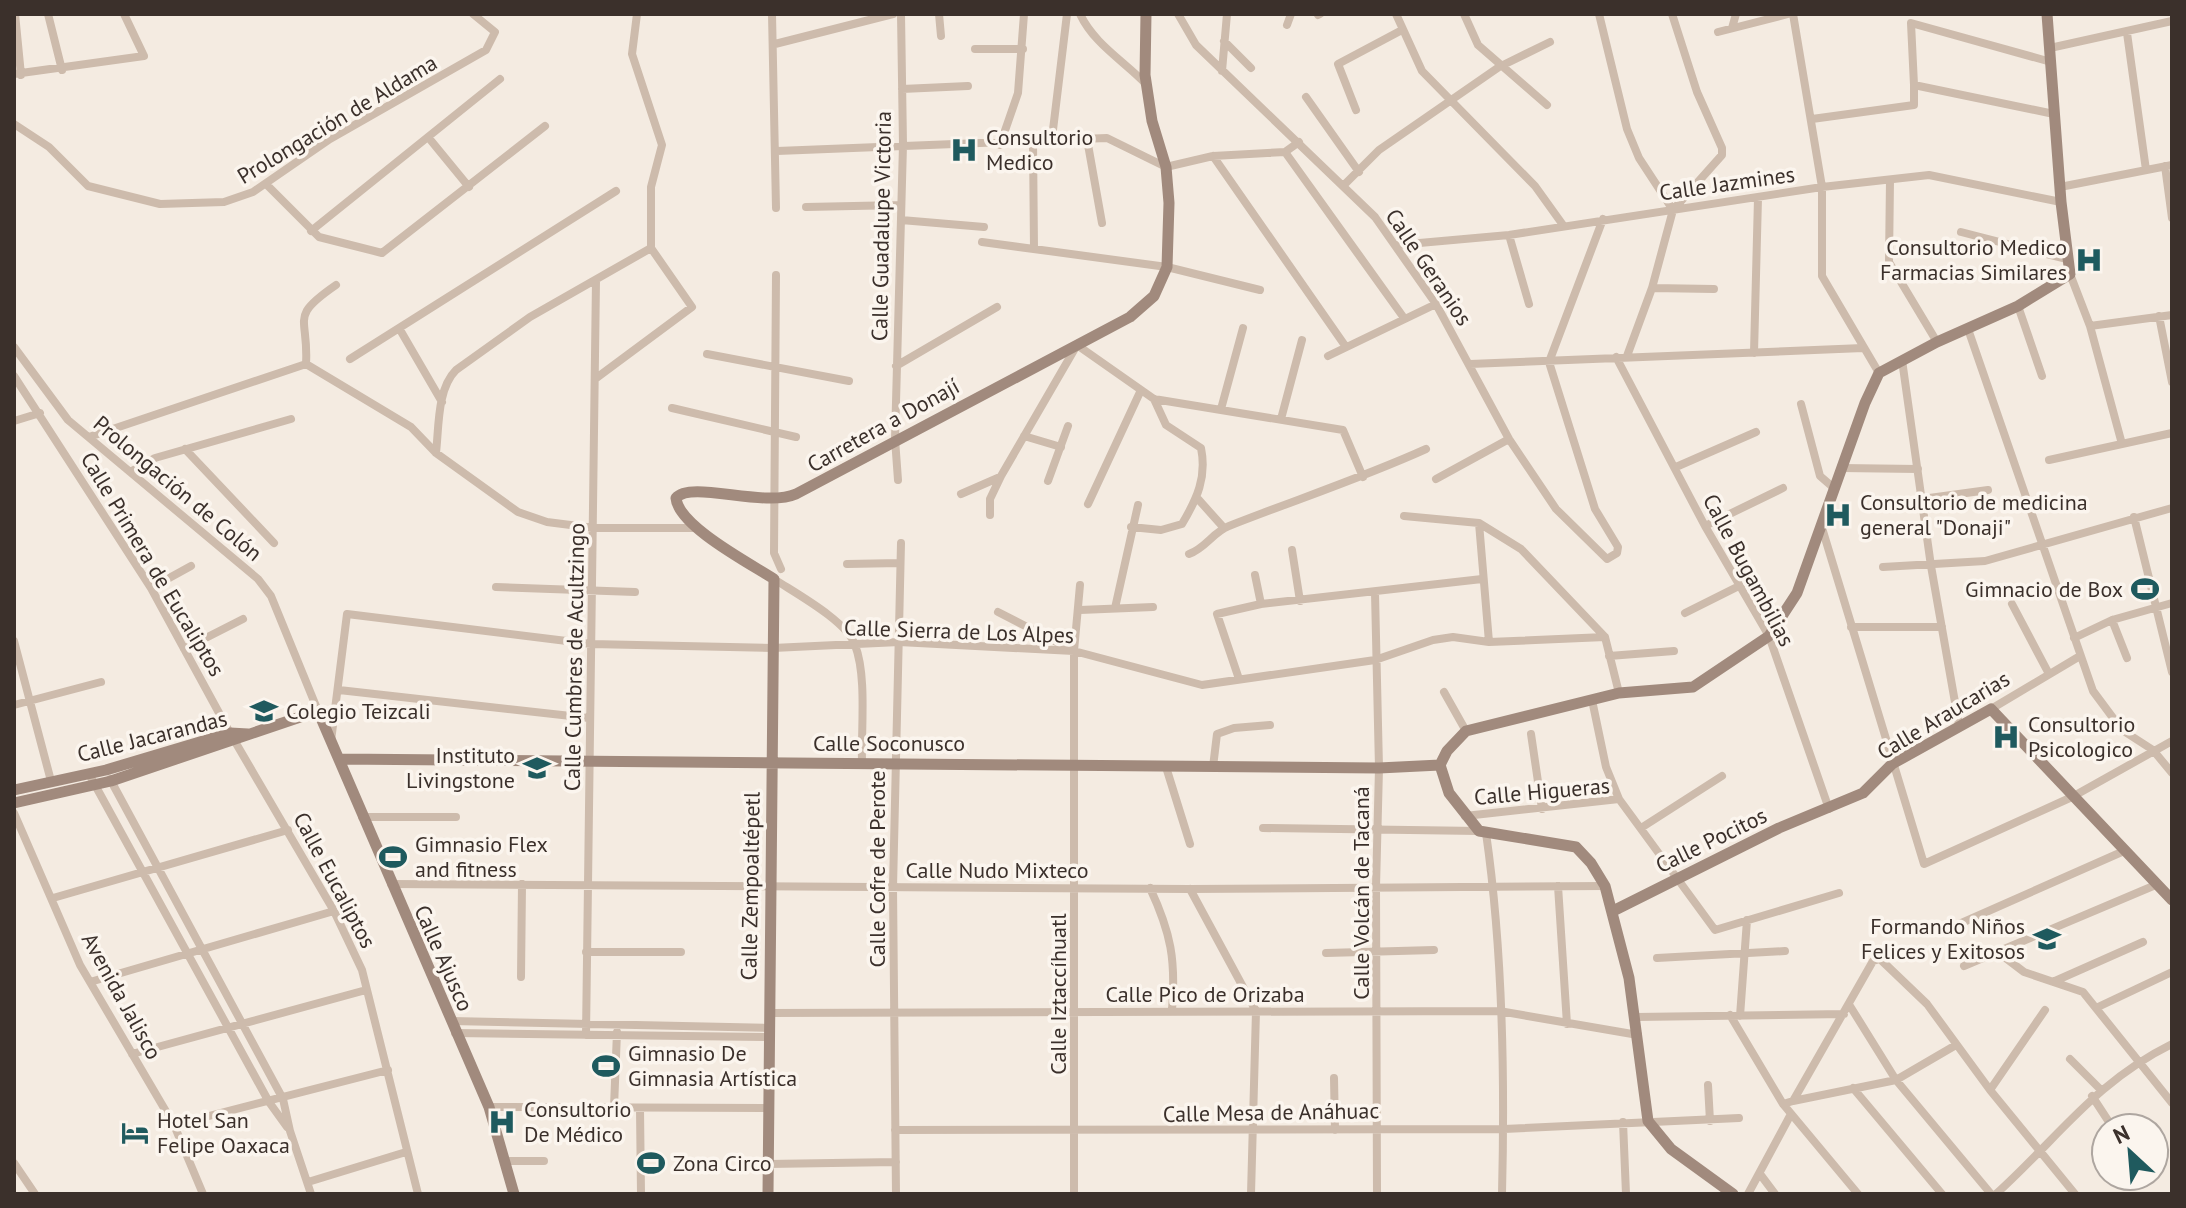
<svg xmlns="http://www.w3.org/2000/svg" width="2186" height="1208" font-family="'PT Sans',sans-serif">
<style>
.lines{fill:none;stroke-linecap:round;stroke-linejoin:round}
.street{stroke:#cdbbac;stroke-width:8}
.secondary{stroke:#a18a7d;stroke-width:11}
.labels{text-anchor:middle;dominant-baseline:central;stroke-width:7;stroke-linejoin:round;paint-order:stroke}
.street-label{font-size:22px;fill:#3b302b;stroke:#fbf5ee}
.poi-label{font-size:22px;fill:#3b302b;stroke:#fbf5ee;text-anchor:start}
</style>
<rect width="100%" height="100%" fill="#f4ebe1"/>
<g class="lines">
<path class="street" d="M15,14L21,75
M48,14L62,70
M637,14L632,54L662,145L651,187V248
M772,14L776,208
M939,14L941,36
M1080,14C1094,44 1124,61 1147,85
M1178,14L1196,45L1375,217L1436,304L1509,439L1556,509L1607,559L1617,553L1618,547L1595,509L1549,362L1603,219
M1396,14L1422,71L1535,186L1563,225
M1464,14L1478,45L1547,105
M1599,14L1627,129L1639,158L1673,210
M1793,14L1822,187V276L1879,373
M1318,15L1320,14
M1287,25L1291,14
M1732,28L1736,14
M1718,32L1788,14
M2127,33L2146,170
M1224,41L1251,68
M775,44L893,14
M2050,48L2172,21
M975,49H1023
M1222,71L1227,14
M14,74L144,56L124,14
M1914,85L1911,23L2051,62
M902,89L968,86
M1306,97L1359,172
M1356,110L1338,64L1402,30
M1812,119L1914,105V85L2054,114
M14,124L49,147L88,186L160,204L224,202L253,192L330,139L486,50L495,32L473,14
M428,137L469,187
M1052,138L1067,14
M1087,139L1102,223
M1033,141L1034,249
M1000,145L1018,93L1024,14
M777,151L1107,138L1166,167L1213,156L1285,152L1299,142
M1285,152L1404,318
M1213,156L1346,347
M2165,166L2172,218
M1890,180L1889,262L1937,342
M266,184L319,237L382,253L545,126
M1343,186L1379,150L1499,67L1550,42
M2060,187L2172,165
M806,207L901,205
M901,220L984,227
M311,231L500,79
M1961,232L2066,259
M1509,235L1529,304
M982,242L1167,267L1260,290
M1397,245L1509,235L1822,187L1929,175L2061,202
M2070,274L2090,326L2172,315
M776,275L774,553L781,569
M1652,288L1714,289
M2018,306L2042,376
M2159,316L2172,382
M2090,326L2122,444
M399,328L442,402
M1968,329L2093,691L2122,730L2153,750L2172,773
M14,347L68,420L258,579L271,596L318,711
M1754,353L1758,198
M707,354L849,381
M1328,356L1436,304
M1627,356L1652,288L1673,210L1722,155V148L1697,92L1672,14
M1616,357L1705,526L1769,636L1829,809
M350,359L616,191
M1902,360L1931,566L1959,725
M306,364L411,427L436,453L518,512L547,522L594,528H697
M306,364C309,316 288,318 336,285
M1470,364L1863,348
M896,366L997,307
M14,376L151,588L230,733L334,911L362,970L418,1194
M1801,404L1820,476L1835,489
M672,408L796,437
M1221,409L1243,328
M1281,419L1302,340
M14,421L40,413
M1024,436L1061,447
M89,437L306,364
M185,449L274,543
M436,453C439,427 437,389 456,370L530,317L651,248L692,307L595,379
M2049,460L2172,433
M1676,467L1756,432
M1841,468L1918,469
M132,471L155,458L291,419
M1436,479L1509,439
M898,480L895,439L903,145L901,14
M1048,481L1068,426
M961,494L1000,477
M1198,499L1224,528
M1922,499L1988,490
M1088,504L1141,390
M990,515V499L1001,476L1077,345L1154,399L1343,430L1363,477
M1404,516L1479,523L1521,549L1605,637L1619,693
M2134,517L2172,672
M1479,523L1489,642
M1705,526L1783,488
M1131,527L1161,530L1182,524C1197,499 1207,477 1201,448L1166,425L1154,399
M1822,528L1924,864L2072,797L2172,741
M1292,550L1300,601
M1189,554C1206,548 1213,532 1229,526C1295,500 1362,478 1426,449
M847,564L900,563
M1883,567L1985,561L2172,508
M1255,575L1261,604
M774,579C795,593 847,621 855,645C867,676 861,729 862,762
M496,587L635,592
M151,588L191,566
M1375,593L1379,768L1376,887L1377,1194
M2012,604L2049,674
M1115,608L1138,505
M1080,610L1153,607
M998,612L1070,649
M1685,613L1739,586
M2112,620L2127,658
M1851,627H1942
M2074,638L2112,620L2172,603
M14,641L51,781
M184,649L243,619
M1609,656L1674,651
M1239,679L1217,614L1261,604L1482,579
M339,690L589,718
M1444,692L1466,731
M1592,700L1606,767L1619,799L1715,930L1839,893
M14,705L101,682
M1991,709L2080,656
M1531,734L1542,809
M331,741L347,614L591,644L773,648L899,642L1074,651L1202,685L1375,660L1433,640L1453,637L1489,642L1605,637
M1166,767L1190,844
M1213,767L1217,734L1234,728L1270,725
M89,774L269,1102L287,1127
M110,779L283,1099L290,1131L311,1194
M14,813L80,965L174,1125L203,1194
M1465,816L1619,799
M362,817H456
M1263,828L1479,831
M1641,828L1722,776
M1486,833C1503,951 1505,1075 1502,1194
M391,884L1190,889L1605,886
M1558,886L1567,1024
M1150,888C1171,933 1176,960 1172,1010
M1190,889L1256,1011L1251,1194
M53,898L288,830
M1941,932L2124,851
M586,952H681
M1326,953L1434,950
M1999,953L2024,972L2083,992L2172,1103
M1657,958L1785,951
M1964,966L2158,884
M521,977L522,884
M2055,981L2143,942
M90,982L334,911
M1850,1006L1896,1080L1991,1194
M2098,1007L2172,972
M769,1013L1499,1011L1638,1035
M1730,1015L1783,1104L1858,1194
M1740,1016L1747,920
M1636,1017L1844,1014
M451,1021L770,1028
M455,1033L770,1037
M586,1035L596,280
M132,1054L366,990
M2070,1059L2100,1089
M1334,1078L1335,1130
M1708,1085L1710,1121
M1853,1088L1942,1194
M1990,1090L2045,1010
M2092,1096L2109,1122
M1793,1101L1896,1080L1956,1045
M1783,1104L1793,1101L1873,961L1880,959L1927,1004L1990,1090L2075,1194
M489,1107L769,1108
M614,1107L617,1032
M640,1109L641,1194
M1623,1122L1626,1194
M174,1125L388,1070
M895,1130L1504,1129L1739,1118
M505,1161H544
M14,1163L35,1194
M768,1164L896,1162
M1760,1174L1775,1194
M308,1182L406,1152
M896,1194L893,888L901,543
M1074,1194V651L1080,585
M1748,1194L1791,1114
M1996,1194C2058,1138 2095,1082 2172,1044"/>
<path class="secondary" d="M339,759L1379,768L1440,765
M14,790L106,770L230,733L248,734
M14,803L111,781L318,711L489,1107L514,1194
M1613,911L1779,828L1863,793L1892,764L1991,709L2172,900
M768,1194L774,579C751,564 678,526 676,498C691,480 764,508 796,494L1130,317L1154,296L1167,267L1169,203L1166,167L1152,121L1145,75L1146,14
M1733,1194L1671,1149L1648,1121L1629,978L1605,886L1591,863L1576,847L1479,831L1449,793L1440,765L1447,751L1466,731L1619,693L1693,687L1769,636L1797,593L1865,403L1879,373L1937,342L2018,306L2070,274L2061,202L2047,14"/>
</g>
<defs>
<g id="hospital-bare" transform="scale(2.16)"><path d="M-5-5h3v3.5h4V-5h3V5h-3V1.5h-4V5h-3Z" fill="#1f5a5e" stroke="#fbf5ee" stroke-width="2.5" paint-order="stroke"/></g>
<g id="stadium-bare" transform="scale(2.16)"><path d="M0-5a6.5 5 0 1 0 0 10a6.5 5 0 1 0 0-10ZM-3.5-1.8h7v3.6h-7Z" fill="#1f5a5e" stroke="#fbf5ee" stroke-width="2.5" paint-order="stroke"/></g>
<g id="school-bare" transform="scale(2.16)"><path d="M0-5L7-2L0 1L-7-2ZM-4 1L0 2.5L4 1V4Q0 6-4 4Z" fill="#1f5a5e" stroke="#fbf5ee" stroke-width="2.5" paint-order="stroke"/></g>
<g id="hotel-bare" transform="scale(2.16)"><path d="M-6-4.5h1.5V1H6V5H4.5V3h-9V5H-6ZM-4 0a1.8 1.8 0 1 1 3.6 0ZM.5 0V-2.5h3Q6-2.5 6 0Z" fill="#1f5a5e" stroke="#fbf5ee" stroke-width="2.5" paint-order="stroke"/></g>
</defs>
<g fill-rule="evenodd">
<use href="#hospital-bare" x="964" y="150"/>
<use href="#hospital-bare" x="2089" y="260"/>
<use href="#hospital-bare" x="1838" y="515"/>
<use href="#stadium-bare" x="2145" y="589"/>
<use href="#school-bare" x="264" y="711"/>
<use href="#hospital-bare" x="2006" y="737"/>
<use href="#school-bare" x="537" y="768"/>
<use href="#stadium-bare" x="393" y="857"/>
<use href="#school-bare" x="2047" y="939"/>
<use href="#stadium-bare" x="606" y="1066"/>
<use href="#hospital-bare" x="502" y="1122"/>
<use href="#hotel-bare" x="135" y="1133"/>
<use href="#stadium-bare" x="651" y="1163"/>
</g>
<g class="labels">
<g class="street-label">
<text transform="translate(337 119) rotate(-31)">Prolongación de Aldama</text>
<text transform="translate(1727 183) rotate(-8)">Calle Jazmines</text>
<text transform="translate(881 226) rotate(-89)">Calle Guadalupe Victoria</text>
<text transform="translate(1429 267) rotate(56)">Calle Geranios</text>
<text transform="translate(883 425) rotate(-29)">Carretera a Donají</text>
<text transform="translate(178 488) rotate(40)">Prolongación de Colón</text>
<text transform="translate(153 564) rotate(59)">Calle Primera de Eucaliptos</text>
<text transform="translate(1749 570) rotate(62)">Calle Bugambilias</text>
<text transform="translate(959 631) rotate(2)">Calle Sierra de Los Alpes</text>
<text transform="translate(574 657) rotate(-89)">Calle Cumbres de Acultzingo</text>
<text transform="translate(1943 715) rotate(-31)">Calle Araucarias</text>
<text transform="translate(152 736) rotate(-14)">Calle Jacarandas</text>
<text x="889" y="743">Calle Soconusco</text>
<text transform="translate(1542 791) rotate(-5)">Calle Higueras</text>
<text transform="translate(1711 840) rotate(-26)">Calle Pocitos</text>
<text transform="translate(877 869) rotate(-90)">Calle Cofre de Perote</text>
<text x="997" y="870">Calle Nudo Mixteco</text>
<text transform="translate(335 880) rotate(62)">Calle Eucaliptos</text>
<text transform="translate(750 886) rotate(-89)">Calle Zempoaltépetl</text>
<text transform="translate(1361 893) rotate(-90)">Calle Volcán de Tacaná</text>
<text transform="translate(444 958) rotate(66)">Calle Ajusco</text>
<text transform="translate(1058 994) rotate(-90)">Calle Iztaccíhuatl</text>
<text x="1205" y="994">Calle Pico de Orizaba</text>
<text transform="translate(122 996) rotate(61)">Avenida Jalisco</text>
<text transform="translate(1271 1112) rotate(-1)">Calle Mesa de Anáhuac</text>
</g>
<g class="poi-label">
<text x="986" y="137">Consultorio<tspan x="986" dy="25">Medico</tspan></text>
<text x="2067" y="247" text-anchor="end">Consultorio Medico<tspan x="2067" dy="25">Farmacias Similares</tspan></text>
<text x="1860" y="502">Consultorio de medicina<tspan x="1860" dy="25">general "Donaji"</tspan></text>
<text x="2123" y="589" text-anchor="end">Gimnacio de Box</text>
<text x="286" y="711">Colegio Teizcali</text>
<text x="2028" y="724">Consultorio<tspan x="2028" dy="25">Psicologico</tspan></text>
<text x="515" y="755" text-anchor="end">Instituto<tspan x="515" dy="25">Livingstone</tspan></text>
<text x="415" y="844">Gimnasio Flex<tspan x="415" dy="25">and fitness</tspan></text>
<text x="2025" y="926" text-anchor="end">Formando Niños<tspan x="2025" dy="25">Felices y Exitosos</tspan></text>
<text x="628" y="1053">Gimnasio De<tspan x="628" dy="25">Gimnasia Artística</tspan></text>
<text x="524" y="1109">Consultorio<tspan x="524" dy="25">De Médico</tspan></text>
<text x="157" y="1120">Hotel San<tspan x="157" dy="25">Felipe Oaxaca</tspan></text>
<text x="673" y="1163">Zona Circo</text>
</g>
</g>
<rect width="2186" height="1208" fill="none" stroke="#3b302b" stroke-width="32"/>
<g transform="translate(2130 1152) rotate(334)"><circle r="38" fill="#fbf5ee" stroke="#aea6a0" stroke-width="2"/>
<path d="M0-6L14 30L0 20L-14 30Z" fill="#1f5a5e"/>
<text y="-12" font-size="22" font-weight="bold" text-anchor="middle" fill="#3b302b">N</text>
</g>
</svg>
